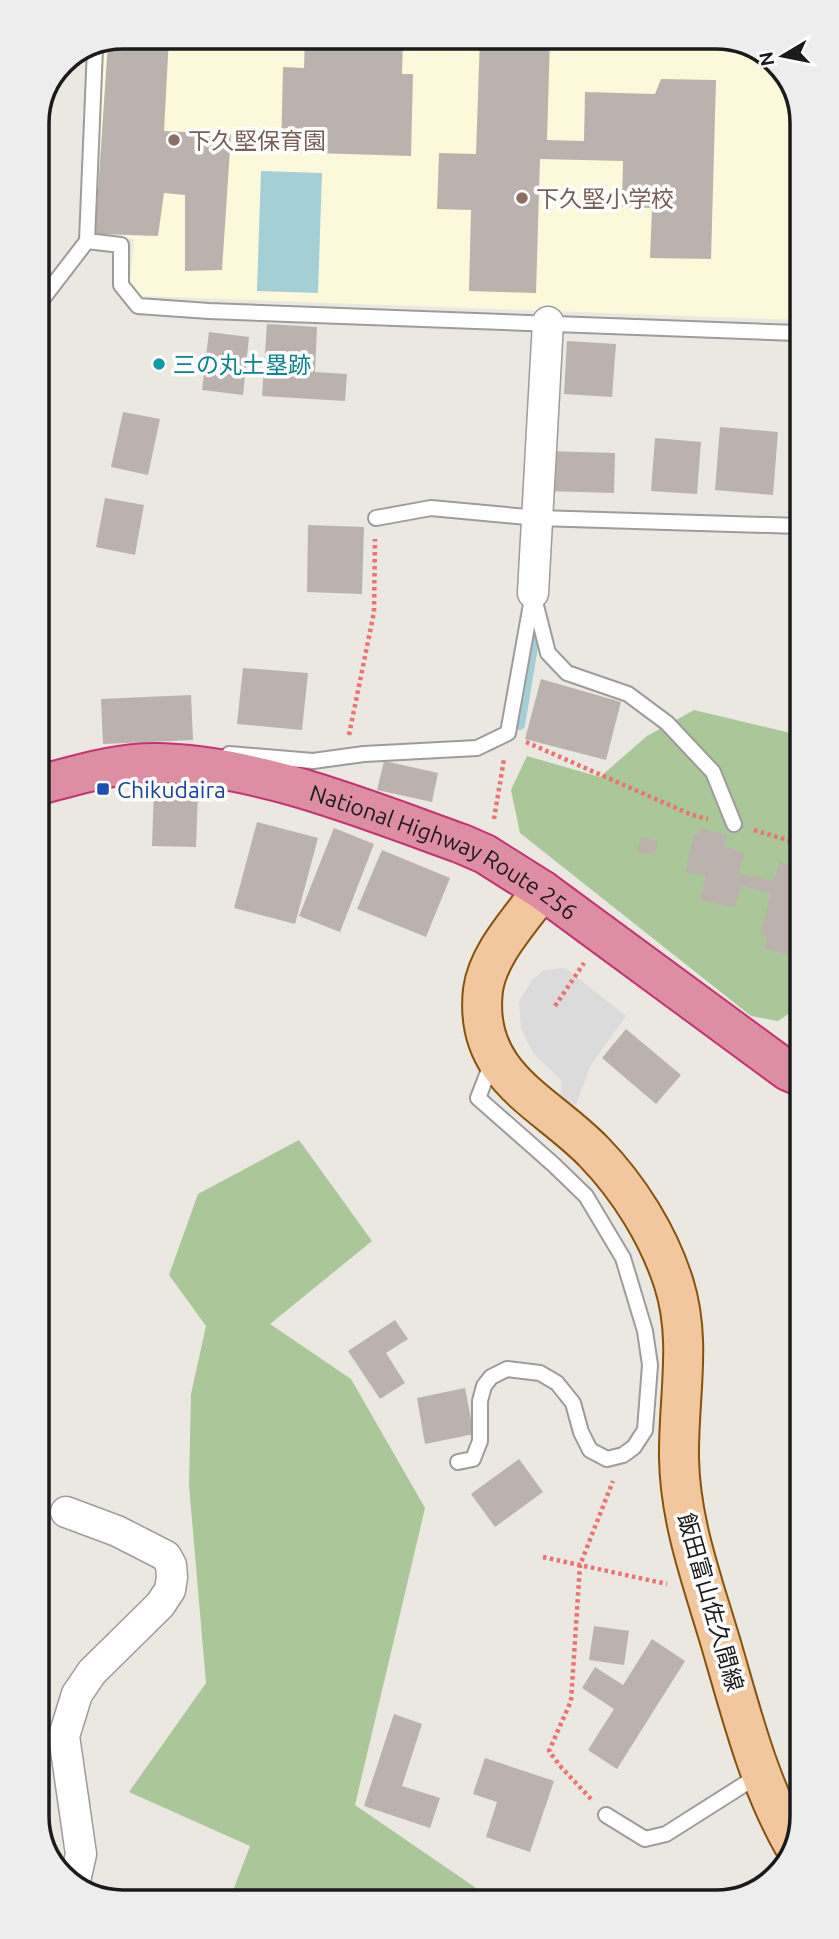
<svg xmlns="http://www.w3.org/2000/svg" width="839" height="1939" font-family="Ubuntu,'Noto Sans JP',sans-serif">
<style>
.education{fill:#fcf9da}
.forest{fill:#aac799}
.parking{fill:#dbdbdb}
.water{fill:#a4cfd6}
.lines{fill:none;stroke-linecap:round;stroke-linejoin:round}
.stream{stroke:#a4cfd6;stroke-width:10}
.building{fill:#bbb2ae}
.lane-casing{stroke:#9c9c9c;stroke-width:18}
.street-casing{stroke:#9c9c9c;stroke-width:33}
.primary-casing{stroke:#85530c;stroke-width:42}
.highway-casing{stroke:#c53271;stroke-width:42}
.path{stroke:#ed7270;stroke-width:4.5;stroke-dasharray:3.5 3.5;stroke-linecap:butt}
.lane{stroke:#fff;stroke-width:14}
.street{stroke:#fff;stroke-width:30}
.primary{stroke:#f3c79e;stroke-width:38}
.highway{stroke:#dd8ea3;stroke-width:38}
.education-dot{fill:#8d6e63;stroke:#fff;stroke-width:2.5}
.culture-dot{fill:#0f9aa8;stroke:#fff;stroke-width:2.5}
.transit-dot{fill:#1a4fb4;stroke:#fff;stroke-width:2.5}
.labels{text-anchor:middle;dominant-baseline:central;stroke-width:7;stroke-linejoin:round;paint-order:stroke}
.education-label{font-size:23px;fill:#785e54;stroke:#fff;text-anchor:start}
.culture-label{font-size:23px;fill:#0d838f;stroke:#fff;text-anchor:start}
.transit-label{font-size:23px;fill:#164399;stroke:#fff;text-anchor:start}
.street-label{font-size:23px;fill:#1b1b1b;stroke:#fff}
.rim{fill:none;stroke:#1b1b1b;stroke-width:3.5}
</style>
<rect width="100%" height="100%" fill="#ebe7e1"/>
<path class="education" d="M123,37H722L769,55L798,96V320L141,296L130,283L134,239L95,234L102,45Z"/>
<path class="forest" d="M694,710L799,735L800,1006L778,1021L751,1016L520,833L511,790L527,756L600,777L647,736Z
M299,1140L372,1241L270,1324L351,1379L425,1508L355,1805L492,1899L229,1901L250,1846L129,1792L206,1683L189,1485L191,1394L206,1326L169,1275L198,1194Z"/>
<path class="parking" d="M565,968L626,1016L590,1066L576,1105L560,1097L562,1081L533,1053L521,1028L519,1002L532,980L544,970Z"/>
<path class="water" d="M261,171L322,173L318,293L257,291Z"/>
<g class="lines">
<path class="stream" d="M520,725L535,635"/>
</g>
<path class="building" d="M123,37H169L164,131L231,134L222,270L185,271V195L164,193L158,236L95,234L108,43Z
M305,37H403L402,74H413L411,156L281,152L283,67L304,68Z
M480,37H550L547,140L584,141L585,92L655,94L661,79L716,80L711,259L650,258L652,208L622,207L623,161L540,159L536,293L469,291L471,210L437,209L439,153L476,154Z
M267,324L317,327L315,372L347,374L345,401L262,396Z
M209,332L249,337L243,395L202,390Z
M567,341L616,344L612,397L564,394Z
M123,412L160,419L148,475L111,467Z
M720,427L778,432L773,495L715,490Z
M655,438L701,442L697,494L651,491Z
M546,451L615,453L614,493L545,491Z
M105,498L144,505L135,555L96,547Z
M308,525L364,527L362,594L307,592Z
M243,668L308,673L302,730L237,724Z
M541,679L621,702L606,760L525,739Z
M191,695L193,740L103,744L101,699Z
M384,761L438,773L432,802L377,790Z
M154,789L198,791L196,847L152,846Z
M257,822L318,838L295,924L234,908Z
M334,828L374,844L340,932L299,916Z
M701,828L727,835L724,847L744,852L739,873L774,881L779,862L800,867V947L796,946L794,956L764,948L767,937L760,935L771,893L741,886L735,908L700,900L706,876L685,872L694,834L699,835Z
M641,837L658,841L654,856L637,852Z
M382,850L450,878L426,937L357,909Z
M626,1029L681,1075L656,1104L602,1058Z
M395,1320L408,1339L386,1353L405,1383L380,1399L348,1351Z
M465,1388L474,1434L425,1444L417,1398Z
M519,1459L543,1492L495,1527L471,1494Z
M594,1626L629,1631L624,1665L589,1660Z
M652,1639L685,1661L617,1769L588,1750L614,1709L582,1688L595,1667L623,1685Z
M394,1714L422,1724L402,1786L440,1798L430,1828L364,1806Z
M485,1758L554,1781L530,1852L486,1837L497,1802L473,1794Z"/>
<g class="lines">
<g class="lane-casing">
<path id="lane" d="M87,241L121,245V285L138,306L209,311L798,333
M37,306L87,241L95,48
M376,518L431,508L538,518L799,526
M534,598L548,653L567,673L628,694L667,723L713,772L734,824
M229,754L313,761L364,754L477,748L508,733L533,593
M458,1462L473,1459L480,1441V1401L484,1386L491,1377L507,1369L540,1373L557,1383L573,1403L581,1432L590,1450L607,1459L623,1455L634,1447L645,1430L650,1365L645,1331L623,1258L586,1196L554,1165L478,1098L492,1062
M606,1815L645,1839L666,1834L759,1775"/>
</g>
<g class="street-casing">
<path id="street" d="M533,593L548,322
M66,1512L117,1531L166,1556L171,1565L172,1577L170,1590L160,1605L92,1672L77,1694L64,1736L81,1854L74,1885"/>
</g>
<g class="primary-casing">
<path id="primary" d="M542,890C521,920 488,953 483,990C473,1077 545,1101 594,1152C629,1188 659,1236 674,1284C692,1341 678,1399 679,1458C680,1522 703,1583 721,1644C741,1712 758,1782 793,1844"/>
</g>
<g class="highway-casing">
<g id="highway">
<path id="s1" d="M39,785C78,775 118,762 159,763C258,765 370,811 462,844L485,854L542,890L788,1071L800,1076"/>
</g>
</g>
<path class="path" d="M349,735L374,612L375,539
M526,742L692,815L708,819
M494,819L504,759
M754,830L800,844
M555,1006L584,963
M543,1557L667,1584
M591,1799L561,1767L549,1751L571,1701L580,1565L613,1481"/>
<use href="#lane" class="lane"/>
<use href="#street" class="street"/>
<use href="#primary" class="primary"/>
<use href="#highway" class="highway"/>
</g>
<g class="education-dot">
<circle cx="174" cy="140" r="7"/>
<circle cx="522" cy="198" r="7"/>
</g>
<circle class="culture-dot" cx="159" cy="364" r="7"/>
<rect class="transit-dot" x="96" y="782" width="14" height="14" rx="3.5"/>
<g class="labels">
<g class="education-label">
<text x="188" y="140">下久堅保育園</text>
<text x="536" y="198">下久堅小学校</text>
</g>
<g class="culture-label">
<text x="173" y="364">三の丸土塁跡</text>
</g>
<g class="transit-label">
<text x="117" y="789">Chikudaira</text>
</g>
<g class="street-label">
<text stroke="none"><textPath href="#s1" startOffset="424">National Highway Route 256</textPath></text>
<text transform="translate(711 1602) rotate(74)">飯田富山佐久間線</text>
</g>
</g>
<path d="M0 0H839V1939H0ZM123 49H716A74 74 0 0 1 790 123V1816A74 74 0 0 1 716 1890H123A74 74 0 0 1 49 1816V123A74 74 0 0 1 123 49Z" fill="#ededed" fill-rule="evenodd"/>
<path class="rim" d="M123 49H716A74 74 0 0 1 790 123V1816A74 74 0 0 1 716 1890H123A74 74 0 0 1 49 1816V123A74 74 0 0 1 123 49Z"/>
<g transform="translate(783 56) rotate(260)" stroke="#ffffff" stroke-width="5" paint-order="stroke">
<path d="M0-5L12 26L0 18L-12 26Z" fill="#1b1b1b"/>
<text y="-10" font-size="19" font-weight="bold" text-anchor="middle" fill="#1b1b1b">N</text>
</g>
</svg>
